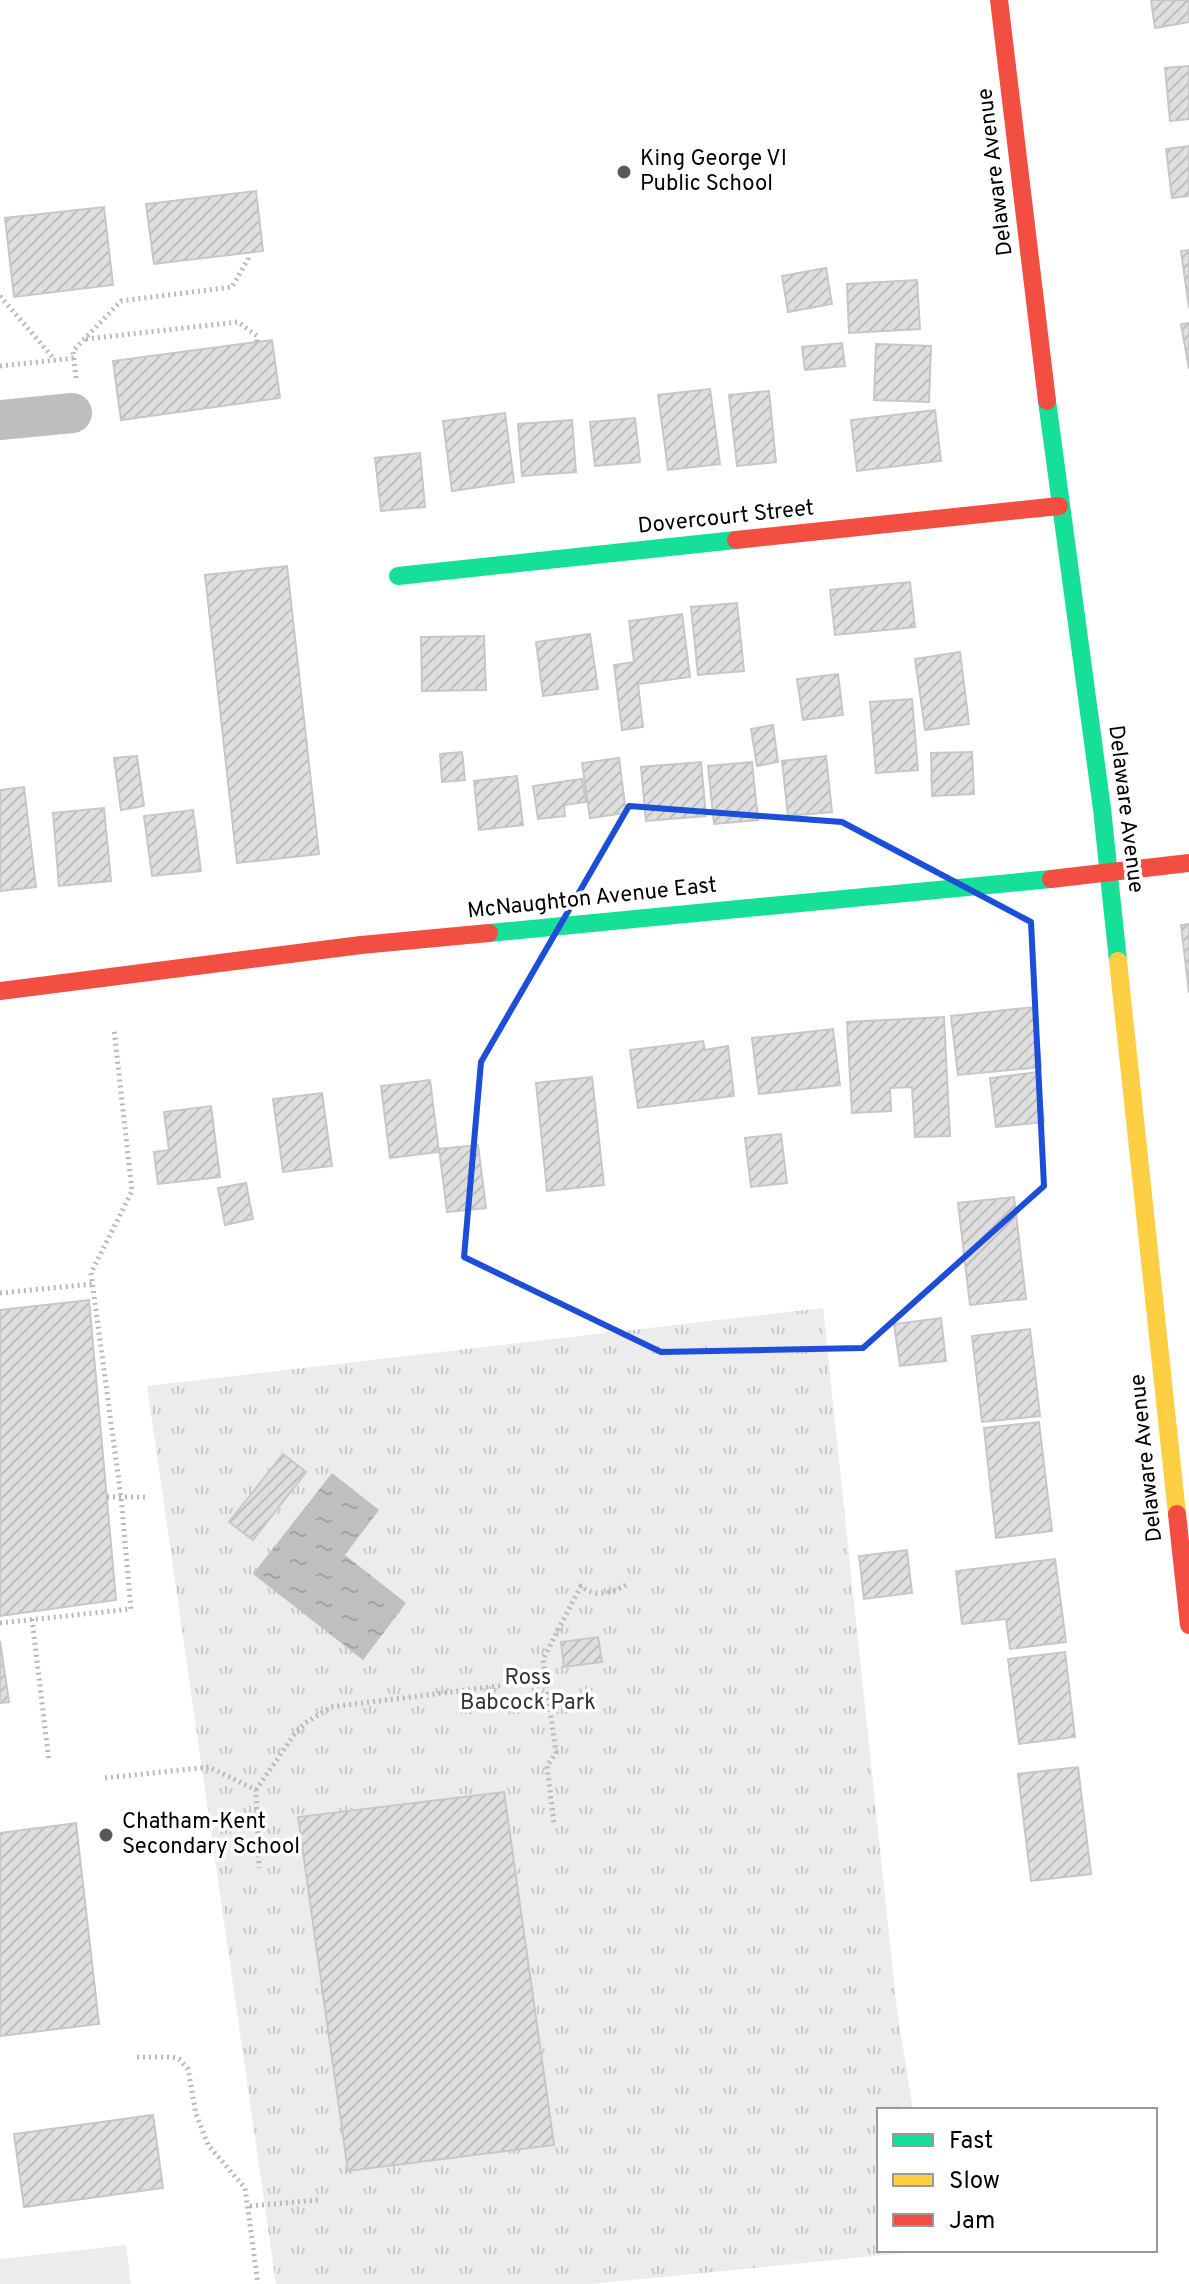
<svg xmlns="http://www.w3.org/2000/svg" width="1189" height="2284" font-family="Overpass,sans-serif">
<style>
.park{fill:url(#park-tufts)}
.pitch{fill:#ececec}
.water{fill:url(#water-ripples)}
.building{fill:url(#building-hatch);stroke:#c7c7c7;stroke-width:2}
.lines{fill:none;stroke-linecap:round;stroke-linejoin:round}
.path{stroke:#b9b9b9;stroke-width:5;stroke-dasharray:2 4;stroke-linecap:butt}
.street{stroke:#bebebe;stroke-width:40}
.fast{stroke:#16e098;stroke-width:18}
.slow{stroke:#ffcf43;stroke-width:18}
.jam{stroke:#f24e42;stroke-width:18}
.marked{fill:none;stroke:#1d4ed8;stroke-width:6;stroke-linejoin:round}
.poi-dot{fill:#595959;stroke:#fff;stroke-width:3}
.labels{text-anchor:middle;dominant-baseline:central;stroke-width:7;stroke-linejoin:round;paint-order:stroke}
.poi-label{font-size:22px;fill:#000;stroke:#fff;text-anchor:start}
.street-label{font-size:22px;fill:#000;stroke:#fff}
.park-label{font-size:22px;fill:#333;stroke:#fff}
</style>
<defs>
<pattern id="park-tufts" width="24" height="20" patternUnits="userSpaceOnUse" patternTransform="scale(2)"><rect width="24" height="20" fill="#ececec"/><path d="M3 7l-1-3M5 7V3M7 7l1-3M15 17l-1-3M17 17v-4M19 17l1-3" fill="none" stroke="#c9c9c9"/></pattern>
<pattern id="water-ripples" width="26" height="14" patternUnits="userSpaceOnUse" patternTransform="scale(2)"><rect width="26" height="14" fill="#bfbfbf"/><path d="M2 4q2-2 4 0t4 0M15 11q2-2 4 0t4 0" fill="none" stroke="#a2a2a2"/></pattern>
<pattern id="building-hatch" width="6" height="6" patternUnits="userSpaceOnUse" patternTransform="scale(2)"><rect width="6" height="6" fill="#dfdfdf"/><path d="M-1 1l2-2M0 6l6-6M5 7l2-2" fill="none" stroke="#bebebe"/></pattern>
</defs>
<rect width="100%" height="100%" fill="#fff"/>
<path class="park" d="M823,1308L897,2010L913,2110H879V2250H935L591,2284H276L147,1386Z"/>
<path class="pitch" d="M126,2245L131,2284H0V2259Z"/>
<path class="water" d="M332,1473L379,1510L345,1555L406,1603L363,1660L253,1574Z"/>
<path class="building" d="M1151,0H1189V22L1155,28Z
M1189,66V119L1170,121L1165,68Z
M1189,146V196L1172,198L1166,149Z
M256,191L263,251L154,264L146,204Z
M104,207L113,285L14,297L5,218Z
M1189,250V308L1181,251Z
M826,268L832,304L788,312L782,276Z
M917,280L920,329L849,333L847,284Z
M1189,323V369L1181,324Z
M272,340L280,398L121,420L113,361Z
M842,343L845,366L805,370L802,347Z
M876,344L931,346L929,402L874,400Z
M710,389L720,464L668,470L658,395Z
M769,391L776,462L737,466L729,395Z
M935,410L941,461L857,471L851,420Z
M505,413L514,482L452,491L443,421Z
M635,418L640,462L595,466L590,422Z
M572,420L576,472L522,476L518,424Z
M420,453L425,507L381,511L375,458Z
M287,566L319,854L237,863L205,575Z
M910,582L915,627L835,635L830,590Z
M737,603L744,671L698,675L691,607Z
M682,614L690,677L638,684L643,727L622,730L614,665L634,662L629,621Z
M590,634L598,689L543,696L536,642Z
M484,636L486,690L422,691L421,637Z
M960,652L969,724L925,730L915,659Z
M838,674L843,715L803,720L797,679Z
M912,699L918,770L876,773L870,702Z
M773,725L778,762L757,766L751,729Z
M462,752L465,780L442,782L440,754Z
M972,752L974,794L932,796L931,753Z
M137,756L144,806L121,810L114,758Z
M826,756L832,812L788,816L782,761Z
M619,758L626,813L590,818L582,763Z
M701,762L706,816L646,821L641,767Z
M752,762L758,820L714,824L708,766Z
M517,776L523,825L479,830L474,781Z
M582,779L586,802L564,805L565,816L538,819L533,786Z
M24,787L36,887L0,891V790Z
M104,808L111,881L59,886L53,813Z
M193,810L201,871L152,876L144,816Z
M1189,924V993L1181,925Z
M1035,1007L1041,1067L958,1075L951,1016Z
M944,1017L950,1136L915,1137L912,1087L890,1088L891,1111L852,1113L847,1022Z
M833,1029L840,1085L759,1094L752,1038Z
M703,1041L705,1050L728,1046L734,1096L638,1108L630,1050Z
M1038,1072L1044,1122L996,1127L990,1078Z
M592,1077L604,1185L547,1191L536,1083Z
M430,1080L439,1152L390,1158L381,1086Z
M322,1093L332,1166L283,1172L273,1099Z
M211,1106L220,1177L158,1184L154,1152L169,1150L164,1112Z
M781,1134L787,1183L751,1187L745,1138Z
M478,1145L486,1208L447,1212L439,1149Z
M246,1183L253,1219L225,1225L218,1188Z
M1014,1197L1026,1299L970,1305L958,1203Z
M89,1300L116,1600L0,1616V1310Z
M941,1318L946,1361L900,1366L894,1324Z
M1030,1329L1040,1416L982,1422L972,1336Z
M1039,1422L1052,1531L996,1538L984,1428Z
M283,1454L306,1472L253,1540L229,1522Z
M907,1550L912,1593L864,1599L859,1556Z
M1055,1559L1066,1642L1010,1649L1006,1619L962,1624L956,1571Z
M598,1637L602,1662L564,1667L561,1642Z
M0,1641L9,1702L0,1703Z
M1065,1652L1075,1737L1019,1744L1008,1659Z
M1078,1767L1091,1874L1031,1881L1018,1774Z
M504,1792L554,2145L348,2171L298,1817Z
M76,1823L99,2024L0,2036V1833Z
M153,2115L163,2188L24,2207L14,2134Z"/>
<g class="lines">
<path class="path" d="M0,296L55,360
M86,339L238,322L257,336V342
M0,366L74,358
M76,378L73,351L121,301L232,287L248,259L247,253
M0,1293L93,1284
M107,1497H146
M32,1619L49,1762
M0,1623L131,1609L121,1497L91,1273L132,1191L114,1029
M546,1680L556,1753L547,1766L554,1824
M105,1778L209,1767L256,1790L259,1868
M256,1790L294,1735L305,1723L331,1707L546,1680L543,1659L581,1586C594,1598 612,1593 626,1585
M137,2057H172L179,2059L188,2069L196,2114L208,2145L245,2188L258,2284
M250,2206L318,2200"/>
<path class="street" d="M0,420L72,413"/>
<path class="fast" d="M1047,401L1102,809L1118,961
M398,576L736,540
M489,933L1051,879"/>
<path class="slow" d="M1118,961L1177,1514"/>
<path class="jam" d="M999,0L1047,401
M736,540L1059,506
M1051,879L1189,863
M0,991L361,945L489,933
M1177,1514L1189,1625"/>
</g>
<path class="marked" d="M629,806L842,822L1031,922L1044,1186L863,1348L661,1352L464,1257L481,1062Z"/>
<g class="poi-dot">
<circle cx="624" cy="172" r="8"/>
<circle cx="106" cy="1835" r="8"/>
</g>
<g class="labels">
<g class="poi-label">
<text x="640" y="159">King George VI<tspan x="640" dy="25">Public School</tspan></text>
<text x="122" y="1822">Chatham-Kent<tspan x="122" dy="25">Secondary School</tspan></text>
</g>
<g class="street-label">
<text transform="translate(996 172) rotate(-97)">Delaware Avenue</text>
<text transform="translate(726 518) rotate(-6)">Dovercourt Street</text>
<text transform="translate(1125 809) rotate(83)">Delaware Avenue</text>
<text transform="translate(592 899) rotate(-6)">McNaughton Avenue East</text>
<text transform="translate(1147 1458) rotate(-96)">Delaware Avenue</text>
</g>
<g class="park-label">
<text x="528" y="1678">Ross<tspan x="528" dy="25">Babcock Park</tspan></text>
</g>
</g>
<rect x="877" y="2108" width="280" height="144" fill="#ffffff" stroke="#999999" stroke-width="2"/>
<rect x="893" y="2134" width="40" height="12" fill="#16e098" stroke="#999999" stroke-width="2"/>
<text x="949" y="2148" font-size="24" fill="#000000">Fast</text>
<rect x="893" y="2174" width="40" height="12" fill="#ffcf43" stroke="#999999" stroke-width="2"/>
<text x="949" y="2188" font-size="24" fill="#000000">Slow</text>
<rect x="893" y="2214" width="40" height="12" fill="#f24e42" stroke="#999999" stroke-width="2"/>
<text x="949" y="2228" font-size="24" fill="#000000">Jam</text>
</svg>
